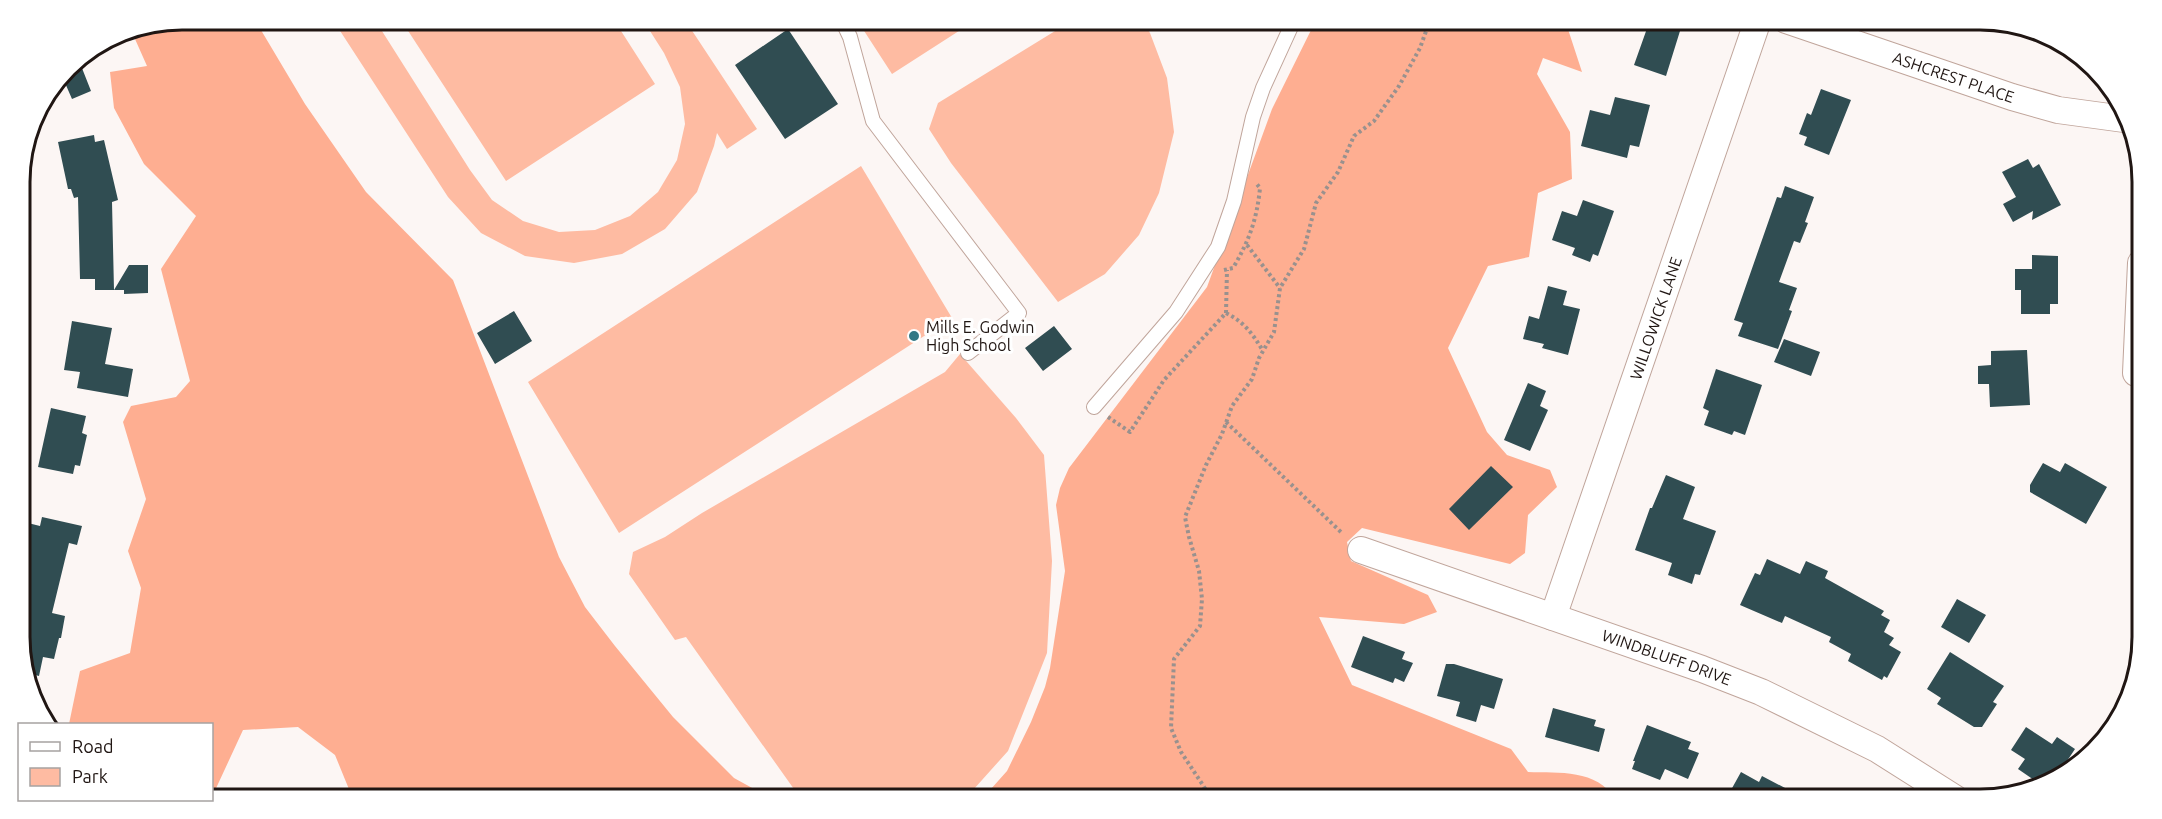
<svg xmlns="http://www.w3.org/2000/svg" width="2162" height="819" font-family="Ubuntu,sans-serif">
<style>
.green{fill:#febba2}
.forest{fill:#feae91}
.building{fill:#304d52}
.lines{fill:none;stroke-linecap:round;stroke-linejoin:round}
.lane-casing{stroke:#c0a59b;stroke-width:16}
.street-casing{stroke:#c0a59b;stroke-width:28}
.path{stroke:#99918e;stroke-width:4;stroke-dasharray:3 3;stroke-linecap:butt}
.lane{stroke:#fff;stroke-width:14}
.street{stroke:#fff;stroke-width:26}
.poi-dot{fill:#327885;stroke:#fff;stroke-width:2}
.labels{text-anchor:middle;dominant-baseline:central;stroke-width:6;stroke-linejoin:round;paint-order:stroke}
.street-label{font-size:16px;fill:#201613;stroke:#fff}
.poi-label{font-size:16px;fill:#201613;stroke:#fff;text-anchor:start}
.rim{fill:none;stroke:#201613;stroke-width:3}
</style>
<rect width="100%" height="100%" fill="#fcf6f4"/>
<path class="green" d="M333,20H375L470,170L492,200L523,221L559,232L595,230L630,216L658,192L677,160L685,124L680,87L664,53L643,20H685L757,129L727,149L717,133L714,146L697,192L665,229L622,254L574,263L525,256L481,233L448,197Z
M401,20H614L655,84L506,181Z
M857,20H976L892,74Z
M1073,20H1142L1150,33L1167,78L1174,132L1159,193L1139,235L1105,274L1058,302L951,163L929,129L938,103Z
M861,166L952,318L619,533L528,382Z
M960,354L1016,418L1044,455L1052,561L1047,653L1008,751L965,799H801L686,637L675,640L629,574L633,552L665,537L702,513L945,372Z"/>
<path class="forest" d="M182,20H255L305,104L366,192L453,280L559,557L585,607L615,646L673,717L734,778L772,799H353L335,755L298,727L243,730L212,797V724H69L80,671L130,653L141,588L128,551L146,499L123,422L131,406L176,397L190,381L161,269L196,216L144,164L114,108L110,72L147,66L131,30Z
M1316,20H1565L1582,72L1543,58L1537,74L1570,132L1572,179L1538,193L1529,257L1488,266L1448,348L1487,432L1507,455L1550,470L1557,487L1528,515L1525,553L1510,564L1362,528L1347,542L1351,561L1428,595L1437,612L1404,624L1319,617L1352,685L1511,749L1528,772C1559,773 1597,769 1615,799H982L1007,771L1031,722L1045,687L1050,668L1065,571L1056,505L1060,488L1069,468L1207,287L1272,109Z"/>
<path class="building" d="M1650,20H1678L1675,29L1680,31L1666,76L1634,65Z
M788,29L838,104L785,139L735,65Z
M78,58L91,91L72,99L62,76Z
M1821,89L1851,100L1829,155L1804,145L1807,137L1799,134L1807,113L1811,115Z
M1615,97L1650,105L1639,147L1630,145L1627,158L1581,146L1590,110L1610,115Z
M94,135L95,142L104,140L118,200L112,202L114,290L129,265H148V293L124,294V290H95V279H80L78,197L74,198L71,189H68L58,142Z
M2028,159L2033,168L2039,164L2061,205L2032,220L2033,211L2013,222L2003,204L2016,197L2002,172Z
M1785,186L1814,197L1805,222L1808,223L1800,243L1794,241L1779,282L1797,288L1789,310L1792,311L1778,349L1738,336L1743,323L1734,320L1777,197L1781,198Z
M1583,200L1614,211L1598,256L1593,254L1590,262L1572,255L1575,248L1552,240L1562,211L1577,216Z
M2032,255L2058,256V304H2050V314H2021V290H2015V269H2032Z
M1548,286L1567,291L1563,305L1580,309L1568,355L1542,348L1544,344L1523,339L1529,316L1539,319Z
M514,311L532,341L495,364L477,333Z
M72,321L112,328L105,364L133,369L128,397L77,388L80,372L64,370Z
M1054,326L1072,349L1043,371L1025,348Z
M1784,339L1820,352L1811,376L1774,362Z
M2027,350L2030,405L1990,407L1989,384H1978V366L1991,365V351Z
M1716,369L1762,385L1745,435L1734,431L1732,435L1704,425L1709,411L1703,408Z
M1528,383L1546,391L1540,406L1548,410L1530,451L1504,440Z
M51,408L86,416L82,433L87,435L80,466L75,465L73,474L38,467Z
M2043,463L2060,472L2065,463L2107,487L2086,524L2030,492V485Z
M1491,466L1513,487L1469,530L1449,509Z
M1666,475L1695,487L1683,519L1716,531L1700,575L1695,574L1692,584L1668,575L1672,563L1635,550L1650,508H1652Z
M42,517L82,526L77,545L69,543L52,613L65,616L61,638H59L54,659L43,657L39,676L24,672L23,669L22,548L28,523L40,526Z
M1767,559L1800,574L1806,561L1828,571L1825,578L1884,611L1881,615L1890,620L1884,632L1894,638L1889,645L1901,652L1887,678L1884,676L1882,680L1848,661L1851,654L1829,642L1831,637L1785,616L1782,623L1740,605L1755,573L1760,575Z
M1957,599L1986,615L1969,643L1941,627Z
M1363,636L1405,652L1402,659L1413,663L1404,682L1395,678L1393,683L1351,667Z
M1950,652L2004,686L1993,702L1997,704L1982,727H1974L1937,704L1941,698L1927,689Z
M1446,664H1454L1503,679L1494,709L1481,705L1476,722L1456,716L1460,702L1437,696Z
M1553,708L1596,720L1594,726L1605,729L1599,752L1545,737Z
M1647,725L1691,742L1688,749L1699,753L1688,779L1665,769L1660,780L1632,769L1635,761H1633Z
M2026,727L2052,744L2057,737L2075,749L2067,761L2076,767L2037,782L2018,769L2025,759L2011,750Z
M1741,772L1759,782L1762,776L1806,799H1726Z"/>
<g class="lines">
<g class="lane-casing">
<path id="lane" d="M842,20L850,37L873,121L1019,313L968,353
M1094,407L1176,312L1218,247L1234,201L1253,117L1263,88L1294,20"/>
</g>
<g class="street-casing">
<g id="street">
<path id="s1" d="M1786,20L2012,97L2058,110L2124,119"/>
<path d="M2136,373L2141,263"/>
<path id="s2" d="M1361,550L1702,669L1761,692L1877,749L1956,799"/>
<path id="s3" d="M1553,617L1758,20"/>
</g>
</g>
<path class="path" d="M1247,245L1280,288
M1224,270L1233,268C1249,241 1257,219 1260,188L1256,183
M1226,313C1244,322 1253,334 1263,351
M1108,417L1130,432L1164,380L1226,313L1227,270
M1226,422L1343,534
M1212,799L1181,752L1171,728L1174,659L1200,626L1202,599L1199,571L1189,537L1185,517L1206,465L1222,434L1232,406L1252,379L1259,358L1274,332L1280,288L1304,249L1316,203L1338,172L1354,136L1374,121L1399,86L1420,48L1430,20"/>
<use href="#lane" class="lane"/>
<use href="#street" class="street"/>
</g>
<circle class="poi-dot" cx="914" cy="336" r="6"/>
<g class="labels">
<g class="street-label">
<text stroke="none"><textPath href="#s1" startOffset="177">ASHCREST PLACE</textPath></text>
<text stroke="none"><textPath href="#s3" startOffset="316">WILLOWICK LANE</textPath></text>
<text stroke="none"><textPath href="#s2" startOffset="324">WINDBLUFF DRIVE</textPath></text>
</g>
<g class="poi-label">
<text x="926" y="327">Mills E. Godwin<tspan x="926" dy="18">High School</tspan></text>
</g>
</g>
<path d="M0 0H2162V819H0ZM182 30H1980A152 152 0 0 1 2132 182V637A152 152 0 0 1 1980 789H182A152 152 0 0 1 30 637V182A152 152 0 0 1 182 30Z" fill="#fff" fill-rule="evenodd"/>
<path class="rim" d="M182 30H1980A152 152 0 0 1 2132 182V637A152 152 0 0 1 1980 789H182A152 152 0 0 1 30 637V182A152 152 0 0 1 182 30Z"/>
<rect x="18" y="723" width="195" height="78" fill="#ffffff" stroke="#a6a2a1" stroke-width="1.5"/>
<rect x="30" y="742" width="30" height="9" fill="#ffffff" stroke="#a6a2a1" stroke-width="1.5"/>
<text x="72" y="753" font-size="18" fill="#201613">Road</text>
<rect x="30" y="768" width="30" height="18" fill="#febba2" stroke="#a6a2a1" stroke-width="1.5"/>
<text x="72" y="783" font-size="18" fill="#201613">Park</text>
</svg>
